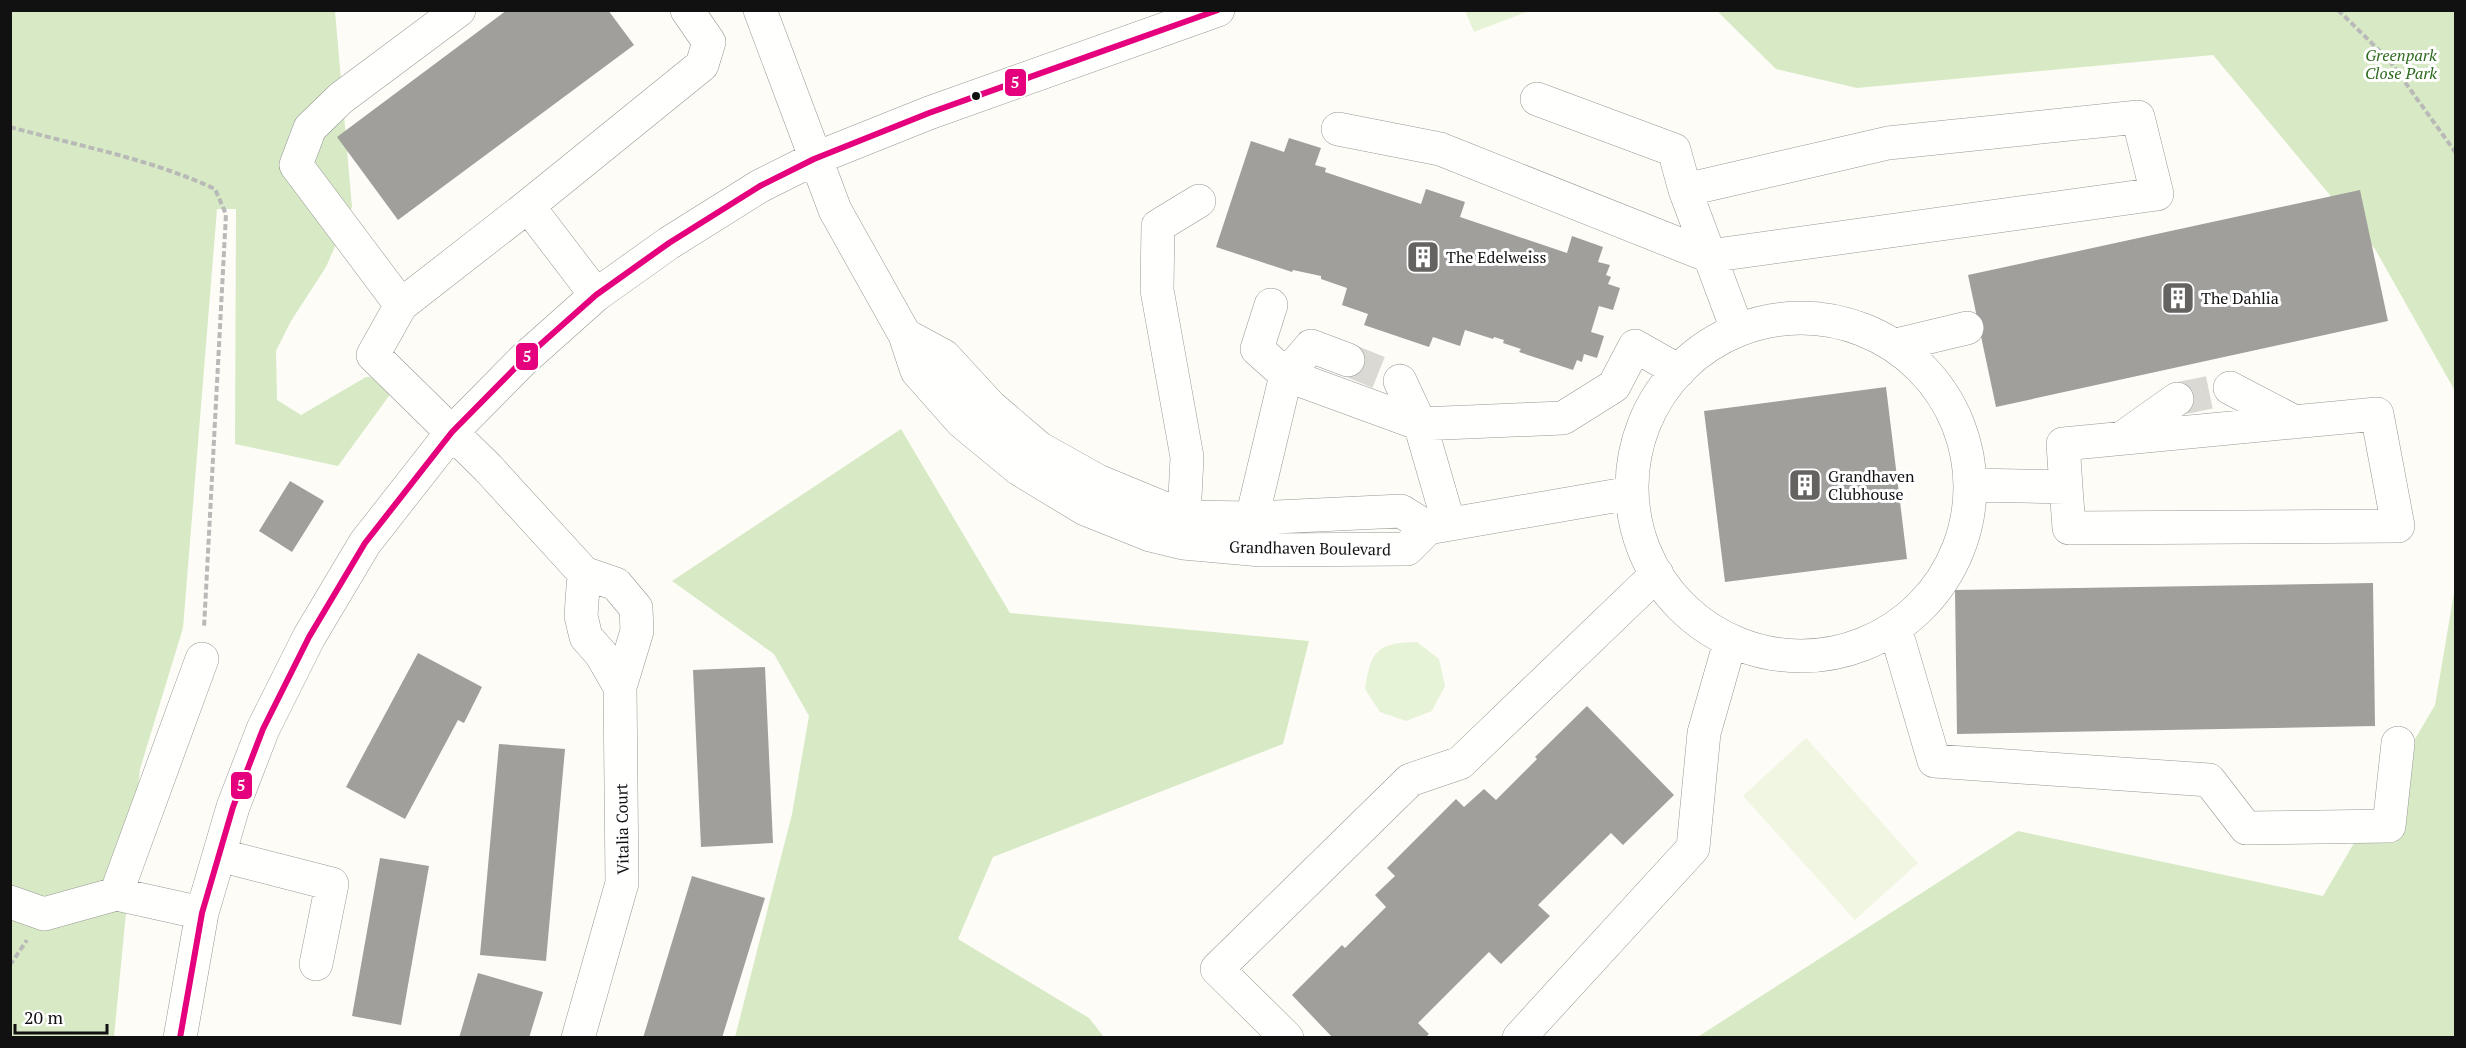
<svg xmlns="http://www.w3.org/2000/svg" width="2466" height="1048" font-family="'PT Serif',serif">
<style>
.green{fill:#e7f3d7}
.forest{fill:#d8eac5}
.pitch{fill:#f0f6e1}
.building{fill:#a19f9c}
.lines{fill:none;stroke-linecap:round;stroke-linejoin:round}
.minor-tunnel{stroke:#dad9d4;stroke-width:33;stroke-dasharray:33 16;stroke-linecap:butt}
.minor-casing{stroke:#979795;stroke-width:34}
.path{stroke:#b9b9b8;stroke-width:4;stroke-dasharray:6 3;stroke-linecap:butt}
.minor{stroke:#fffffe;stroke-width:33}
.bus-1-casing{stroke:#fff;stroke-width:10}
.bus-1{stroke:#e5007d;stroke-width:6}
.bus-dot{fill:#111;stroke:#fff;stroke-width:2}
.labels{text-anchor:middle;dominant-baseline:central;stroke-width:6;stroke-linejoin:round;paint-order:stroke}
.park-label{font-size:16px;font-style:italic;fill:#2f6b1f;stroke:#fff}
.poi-label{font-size:16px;fill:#111;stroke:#fff;text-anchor:start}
.street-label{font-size:16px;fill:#111;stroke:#fff}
.line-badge{stroke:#fff;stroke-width:2}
.badge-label{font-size:16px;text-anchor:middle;font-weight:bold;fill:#fff}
</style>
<rect width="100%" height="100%" fill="#fdfcf7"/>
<path class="green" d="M1465,11H1529L1474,32Z
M1417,642L1439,659L1445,686L1432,711L1406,721L1380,712L1365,689C1371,650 1377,643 1417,642Z"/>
<path class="forest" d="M10,11H335L352,207L326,267L291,321L276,351L277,400L301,415L366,377L402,378L338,466L235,444L236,209H217L183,628L140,769L114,1037H11Z
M1717,11H2455V391L2375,249L2213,55L1857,88L1776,69Z
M901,429L1010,613L1309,641L1283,744L993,857L958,939L1089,1018L1104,1037H735L792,814L809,716L774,654L672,581Z
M2455,587V1037L1696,1038L2018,831L2323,896L2435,705Z"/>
<path class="pitch" d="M1806,738L1918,863L1855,920L1743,796Z"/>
<path class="building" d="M507,10H608L634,45L398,220L337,137Z
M1289,138L1321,148L1315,165L1326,168L1325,172L1421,204L1426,189L1465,202L1460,217L1567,253L1572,236L1603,247L1598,262L1610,265L1606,275L1611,277L1608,284L1620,288L1613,310L1599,306L1591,332L1604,336L1597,358L1584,354L1582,362L1577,360L1573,370L1519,352L1521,349L1503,343L1504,340L1494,337L1493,339L1465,330L1460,346L1433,337L1429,347L1364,325L1368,314L1342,305L1347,288L1321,279V276L1293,270L1292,272L1216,247L1251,141L1284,152Z
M2360,190L2388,321L1996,407L1968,275Z
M1886,387L1907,559L1725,582L1704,411Z
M290,481L324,501L292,552L259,531Z
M2373,583L2375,726L1957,734L1955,590Z
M418,653L482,687L464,723L458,720L405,819L346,787Z
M765,667L773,843L701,847L693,670Z
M1587,706L1674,795L1623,845L1611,833L1538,905L1550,916L1501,964L1489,952L1418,1023L1429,1034L1425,1038H1333L1292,995L1342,945L1345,948L1386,907L1375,895L1395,876L1387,868L1456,799L1464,807L1484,789L1496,800L1537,759L1535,757Z
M499,744L565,749L546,961L480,955Z
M380,858L429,866L401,1025L352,1016Z
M692,876L765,898L722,1038H643Z
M478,973L543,992L529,1038H459Z"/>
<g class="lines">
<path class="minor-tunnel" d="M1348,360L1400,381
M2177,399L2230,388"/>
<g class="minor-casing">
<path id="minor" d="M459,10L341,98L310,128L296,165L401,305L528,206L702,65L709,42L687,10
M760,10L835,210L905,335L917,371L962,422L1019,469L1085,509L1150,535L1183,543L1261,550L1407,549L1428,528L1631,493
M1338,129L1440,149L1709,256L2157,194L2138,117L1888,143L1685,190L1674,150L1537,99
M1685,190L1737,329
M528,206L596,295
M401,305L373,355L488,468L584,573L616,584L636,608L637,631L620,687L622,883L578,1038
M1271,305L1257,349L1286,375L1420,424L1563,418L1614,386L1635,346L1679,371
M1632 487a169 169 0 1 1 338 0a169 169 0 1 1-338 0Z
M905,335L944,356L990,406L1039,448L1098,481L1185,517L1252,518L1401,511L1428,528
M1896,345L1967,328
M1400,381L1420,424L1449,524
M2230,388L2295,422
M2122,438L2177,399
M1971,485L2066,487L2069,528L2398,526L2377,414L2063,444L2066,487
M1252,518L1286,375L1311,346L1348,360
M1183,538L1187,457L1157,290L1158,226L1199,201
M584,573L581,616L586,637L601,654L620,687
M1895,628L1934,761L2209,780L2246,828L2389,826L2398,743
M202,659L116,894L202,913
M219,855L332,884L316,964
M10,902L44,914L116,894
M180,1038L202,913L233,807L263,729L309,637L365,543L452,432L523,360L596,295L669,243L760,186L814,159L929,113L1218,10
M1287,1038L1217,969L1410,780L1460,763L1657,574
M1519,1038L1693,848L1704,733L1730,642"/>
</g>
<path class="path" d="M2338,10L2389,60L2456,153
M10,127C79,146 151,159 215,189L226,214L204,628
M10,965L27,940"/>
<use href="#minor" class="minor"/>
<g class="bus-1-casing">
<path id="bus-1" d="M180,1038L202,913L233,807L263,729L309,637L365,543L452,432L523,360L596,295L669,243L760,186L814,159L929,113L1218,10"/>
</g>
<use href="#bus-1" class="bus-1"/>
</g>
<defs>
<g id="building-square" transform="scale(1.725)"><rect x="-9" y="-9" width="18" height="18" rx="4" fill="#646362" stroke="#fff"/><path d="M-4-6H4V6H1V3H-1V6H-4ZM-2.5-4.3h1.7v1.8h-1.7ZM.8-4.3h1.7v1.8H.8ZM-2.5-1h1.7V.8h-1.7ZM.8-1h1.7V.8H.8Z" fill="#fff"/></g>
</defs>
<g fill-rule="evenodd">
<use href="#building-square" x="1423" y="257"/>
<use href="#building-square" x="2178" y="298"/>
<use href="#building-square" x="1805" y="485"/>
</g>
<circle class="bus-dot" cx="976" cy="96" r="5"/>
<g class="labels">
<g class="park-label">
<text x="2401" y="55">Greenpark<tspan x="2401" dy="18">Close Park</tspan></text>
</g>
<g class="poi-label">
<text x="1446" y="257">The Edelweiss</text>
<text x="2201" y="298">The Dahlia</text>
<text x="1828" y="476">Grandhaven<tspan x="1828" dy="18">Clubhouse</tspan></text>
</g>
<g class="street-label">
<text transform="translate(1310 548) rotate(1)">Grandhaven Boulevard</text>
<text transform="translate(622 829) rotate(-91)">Vitalia Court</text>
</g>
</g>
<g class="line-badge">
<rect x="1004" y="68" width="23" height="29" rx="6" fill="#e5007d"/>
<rect x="515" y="342" width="24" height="29" rx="6" fill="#e5007d"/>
<rect x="230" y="771" width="23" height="29" rx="6" fill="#e5007d"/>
</g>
<g class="badge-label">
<text x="1015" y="88">5</text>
<text x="527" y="362">5</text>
<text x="241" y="791">5</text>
</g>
<rect width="2466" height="1048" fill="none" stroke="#111111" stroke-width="24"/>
<path d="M15 1024v9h92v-9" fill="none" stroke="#111111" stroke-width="3"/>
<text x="24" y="1024" font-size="18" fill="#111111" stroke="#ffffff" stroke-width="4.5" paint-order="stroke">20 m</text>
</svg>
